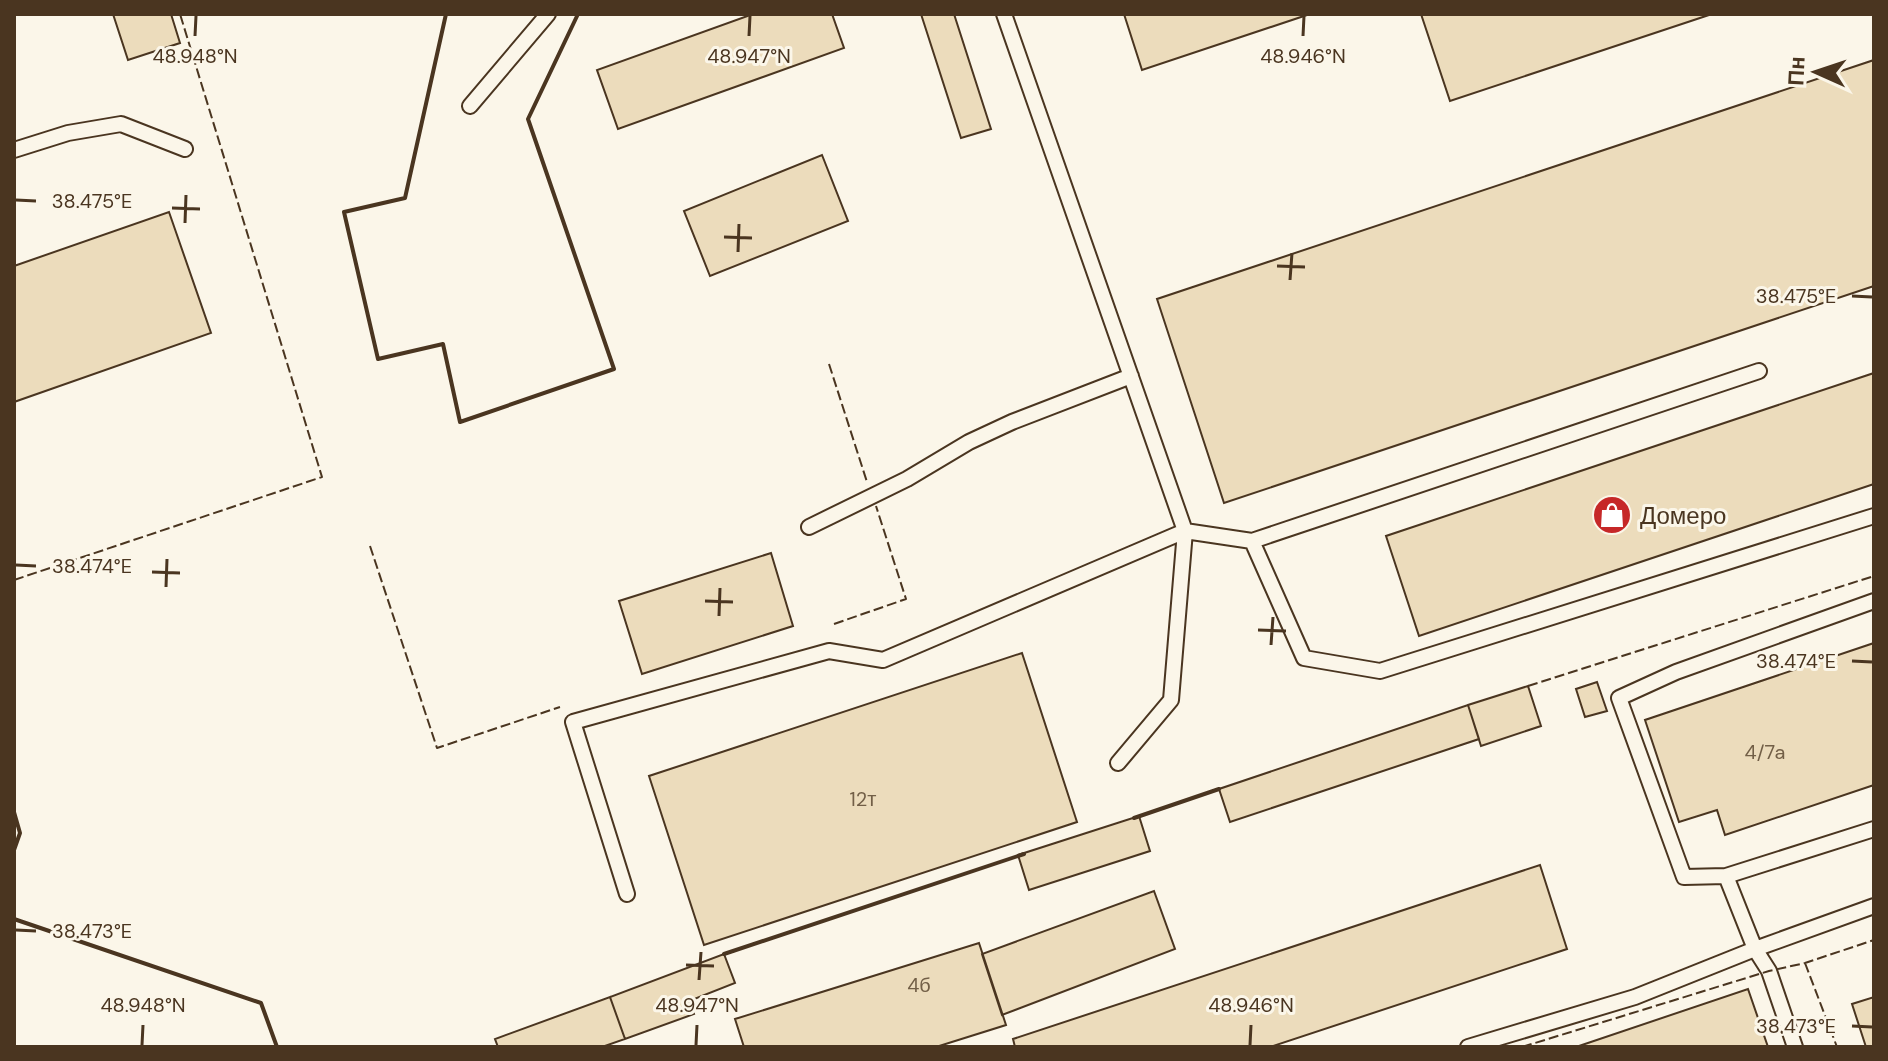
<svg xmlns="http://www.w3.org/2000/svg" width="1888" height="1061" font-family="'DM Sans',sans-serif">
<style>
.building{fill:#ecdcbc;stroke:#4a3520;stroke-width:2}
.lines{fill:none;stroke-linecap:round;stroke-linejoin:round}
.service-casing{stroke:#4a3520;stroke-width:18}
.service{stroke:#fbf6e9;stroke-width:14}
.fence{stroke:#4a3520;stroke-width:2;stroke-dasharray:10 4;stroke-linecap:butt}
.wall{stroke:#4a3520;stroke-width:4}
.ticks{fill:none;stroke:#4a3520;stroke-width:3}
.labels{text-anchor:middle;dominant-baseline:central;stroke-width:6;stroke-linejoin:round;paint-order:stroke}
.number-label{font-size:20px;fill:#725f47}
.poi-label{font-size:24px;fill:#4a3520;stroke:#fbf6e9;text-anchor:start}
.ticks-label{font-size:20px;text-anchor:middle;fill:#4a3520;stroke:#fbf6e9;stroke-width:6;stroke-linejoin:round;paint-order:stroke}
</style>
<rect width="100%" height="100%" fill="#fbf6e9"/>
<path class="building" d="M113,14H171L180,43L128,60Z
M753,14H832L844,48L618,129L597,70Z
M921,14H954L991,129L961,138Z
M1124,14H1310L1142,70Z
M1421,14H1712L1450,101Z
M1874,60V286L1224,503L1157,299Z
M822,155L848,221L710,276L684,211Z
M169,212L211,333L14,402V266Z
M1874,373V484L1419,636L1386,536Z
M771,553L793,626L642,674L619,601Z
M1874,643V785L1725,835L1717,810L1679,822L1645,720Z
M1022,653L1077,822L704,945L649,776Z
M1597,682L1607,711L1585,717L1576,689Z
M1528,686L1541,726L1481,746L1468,705Z
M1468,705L1479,739L1230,822L1219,789Z
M1139,816L1150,851L1029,890L1018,855Z
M1540,865L1567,949L1270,1047H1015L1013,1039Z
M1154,891L1175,949L1002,1015L982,954Z
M979,943L1006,1025L936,1047H744L735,1019Z
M724,954L735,983L689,1001L694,1014L625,1039L610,997Z
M1748,989L1768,1047H1576Z
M610,997L625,1039L602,1047H498L495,1039Z
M1874,997V1047H1866L1852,1004Z"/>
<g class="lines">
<g class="service-casing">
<path id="service" d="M470,106L548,14
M14,150L68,133L121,124L185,149
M809,527L907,479L969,442L1012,422L1131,376
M1252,541L1304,658L1380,671L1874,516
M1874,601L1676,672L1619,698L1684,877L1726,876L1874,829
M1118,763L1171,700L1185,531L1252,541L1759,371
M1726,876L1755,949L1874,906
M627,894L573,722L829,651L883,660L1185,531L1004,14
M1468,1047L1635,997L1755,949L1769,971L1795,1047"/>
</g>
<use href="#service" class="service"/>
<path class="fence" d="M829,364L867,482
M370,546L437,748L560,707
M14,580L322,477L180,14
M834,624L906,599L876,506
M1528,686L1874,576
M1805,963L1837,1047
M1522,1047L1769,971L1805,963L1874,940"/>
<path class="wall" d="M446,14L405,198L344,212L378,359L443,344L460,422L614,369L528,119L578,14
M14,812L20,833L14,850
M1134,818L1219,789
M14,919L261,1003L277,1047
M724,954L1024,854"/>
</g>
<path class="ticks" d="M195,36L196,16M749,36L750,16M1303,36L1304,16M16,200L36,201M172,208L200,209M185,223L186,195M724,237L752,238M738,252L739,224M1277,266L1305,267M1290,280L1292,253M1852,296L1872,297M16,565L36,566M152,572L180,573M166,587L167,559M705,601L733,602M719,616L720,588M1258,630L1286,631M1271,645L1273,617M1852,661L1872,662M16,930L36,931M686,965L714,966M699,980L701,952M1852,1026L1872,1027M142,1045L143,1025M696,1045L697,1025M1250,1045L1251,1025"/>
<defs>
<g id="shop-disc" transform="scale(2)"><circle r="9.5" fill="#c62828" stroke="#fbf6e9"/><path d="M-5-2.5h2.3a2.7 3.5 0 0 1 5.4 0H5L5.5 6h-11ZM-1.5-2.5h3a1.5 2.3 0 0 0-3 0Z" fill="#fff"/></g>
</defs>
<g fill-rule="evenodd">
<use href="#shop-disc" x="1612" y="515"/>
</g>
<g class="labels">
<g class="number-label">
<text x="1765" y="752">4/7a</text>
<text x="863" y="799">12т</text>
<text x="919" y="985">4б</text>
</g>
<g class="poi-label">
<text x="1640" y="515">Домеро</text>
</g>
</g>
<g class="ticks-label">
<text x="195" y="63">48.948°N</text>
<text x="749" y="63">48.947°N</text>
<text x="1303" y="63">48.946°N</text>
<text x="92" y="208">38.475°E</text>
<text x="1796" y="303">38.475°E</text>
<text x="92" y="573">38.474°E</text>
<text x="1796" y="668">38.474°E</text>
<text x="92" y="938">38.473°E</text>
<text x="143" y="1012">48.948°N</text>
<text x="697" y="1012">48.947°N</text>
<text x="1251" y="1012">48.946°N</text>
<text x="1796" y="1033">38.473°E</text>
</g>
<rect width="1888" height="1061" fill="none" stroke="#4a3520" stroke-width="32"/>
<g transform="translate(1816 72) rotate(273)" stroke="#fbf6e9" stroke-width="6" paint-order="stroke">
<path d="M0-6L14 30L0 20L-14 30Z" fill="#4a3520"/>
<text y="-12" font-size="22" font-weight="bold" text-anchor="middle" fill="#4a3520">Пн</text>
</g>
</svg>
